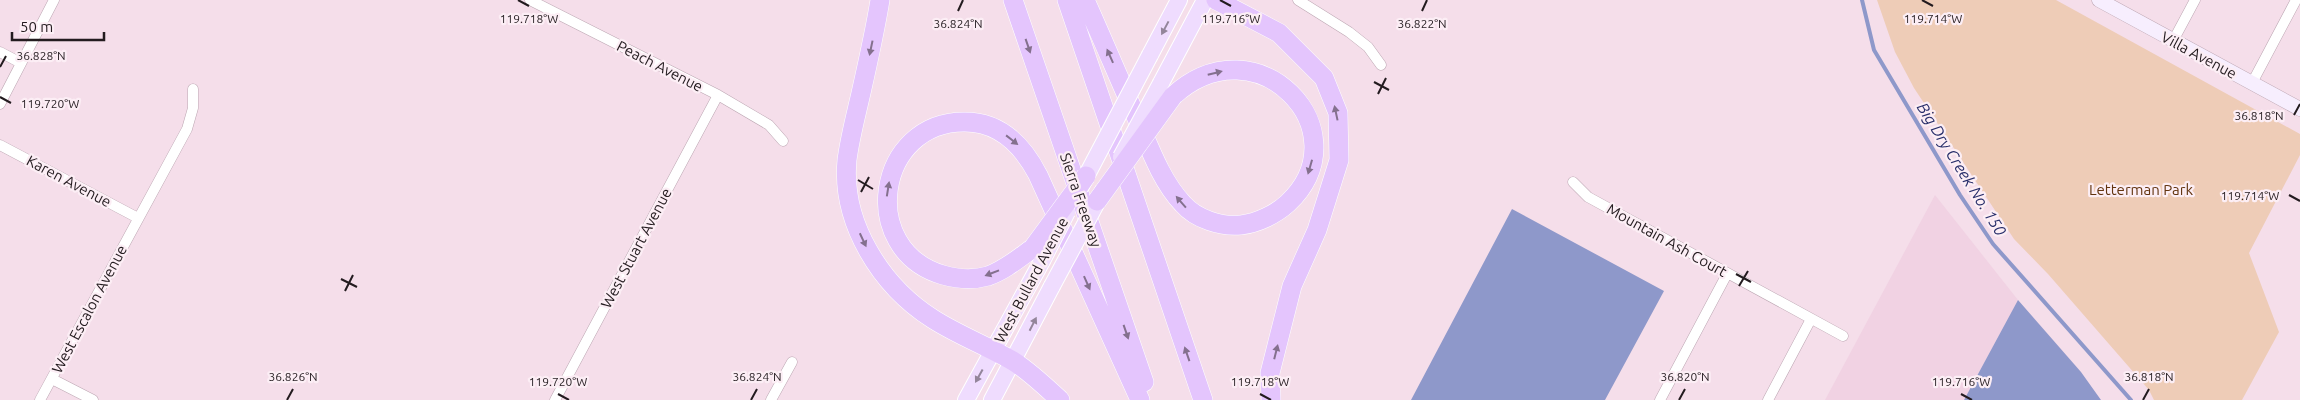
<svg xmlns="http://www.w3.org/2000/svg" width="2300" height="400" font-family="Ubuntu,sans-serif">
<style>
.built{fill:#f1d2e3}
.green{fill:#eeccb7}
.water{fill:#8e98ca}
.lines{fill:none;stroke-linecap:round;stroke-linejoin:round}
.stream{stroke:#8e98ca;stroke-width:4}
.minor-casing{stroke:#bca6b2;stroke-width:11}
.secondary-casing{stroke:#bca6b2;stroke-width:15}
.primary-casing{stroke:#fff;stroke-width:18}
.motorway-casing{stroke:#fff;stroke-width:20}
.minor{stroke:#fff;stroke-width:10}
.secondary{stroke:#f7eefe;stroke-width:14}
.primary{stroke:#efdcfe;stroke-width:16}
.motorway{stroke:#e4c5fd;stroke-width:19}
.primary-bridge-casing{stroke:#fff;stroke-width:18;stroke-linecap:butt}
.motorway-bridge-casing{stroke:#fff;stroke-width:20;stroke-linecap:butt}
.primary-bridge{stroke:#efdcfe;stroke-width:16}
.motorway-bridge{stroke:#e4c5fd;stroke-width:19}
.oneway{fill:#93859a}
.oneway2{fill:#84708e}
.ticks{fill:none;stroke:#231b1f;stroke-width:2}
.labels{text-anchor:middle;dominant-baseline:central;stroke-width:4.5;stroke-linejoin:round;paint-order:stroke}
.street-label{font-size:15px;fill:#231b1f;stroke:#fceef5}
.park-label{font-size:15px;fill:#63340f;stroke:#fceef5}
.water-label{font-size:16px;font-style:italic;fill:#282e6a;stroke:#fceef5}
.ticks-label{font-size:12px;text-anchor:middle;fill:#231b1f;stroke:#fceef5;stroke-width:4.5;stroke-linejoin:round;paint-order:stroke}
</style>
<rect width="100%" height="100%" fill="#f5deea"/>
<path class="built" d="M1935,195L2018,300L1964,400H1825Z"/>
<path class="green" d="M1877,0H2056L2300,134V155L2249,253L2279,332L2242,400H2154L2149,390L2048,274L2014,239L1914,88L1895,52Z"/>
<path class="water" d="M1512,209L1664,291L1605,400H1411Z
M2018,300L2081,372L2101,400H1964Z"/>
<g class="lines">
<path class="stream" d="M1862,0L1874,50L1960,195L1993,244L2131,400"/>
<g class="minor-casing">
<path id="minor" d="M530,0L718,95L769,125L783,141
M1298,0L1349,32L1368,47L1381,65
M2173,41L2195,0
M0,52L21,63
M2252,83L2296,0
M0,104L54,0
M0,145L138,218
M1573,182L1588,197L1843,336
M52,379L93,400
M40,400L187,129L193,108V89
M555,400L718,95
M771,400L792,362
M1660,400L1727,274
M1768,400L1811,319"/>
</g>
<g class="secondary-casing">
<path id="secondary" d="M2099,0L2300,109"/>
</g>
<g class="primary-casing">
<path id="primary" d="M1150,55L1179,0
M1161,83L1205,0
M966,400L1042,261
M992,400L1052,286"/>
</g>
<g class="motorway-casing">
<path id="motorway" d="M880,0C875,31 868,62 861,93C856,115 850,137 847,160C841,223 881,286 933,319C958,335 987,346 1013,361C1029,371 1046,387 1060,400
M1013,0L1144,382
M1067,0L1203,400
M1085,0C1103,40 1120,81 1138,121C1150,149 1162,182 1183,204C1196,219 1221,227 1241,225C1258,223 1276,214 1288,203C1364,131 1257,19 1173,96
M1216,0L1279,33L1324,78L1338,113L1339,160L1317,230L1292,286L1270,373L1271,400
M1033,248C1019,258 1005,270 988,276C974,280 957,279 943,275C857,250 876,121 965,122C1001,122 1023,146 1038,175L1140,400"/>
</g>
<use href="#minor" class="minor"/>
<use href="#secondary" class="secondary"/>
<use href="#primary" class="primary"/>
<use href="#motorway" class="motorway"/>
<g class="primary-bridge-casing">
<path id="primary-bridge" d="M1121,157L1161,83
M1080,188L1150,55
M1042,261L1067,212
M1052,286L1104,189"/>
</g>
<g class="motorway-bridge-casing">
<path id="motorway-bridge" d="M1097,201L1173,96
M1033,248L1086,176"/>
</g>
<use href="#primary-bridge" class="primary-bridge"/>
<use href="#motorway-bridge" class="motorway-bridge"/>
</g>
<defs><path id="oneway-solid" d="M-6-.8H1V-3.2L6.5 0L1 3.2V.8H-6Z" transform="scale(1.25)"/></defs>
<g class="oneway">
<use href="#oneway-solid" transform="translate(1165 28) rotate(118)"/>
<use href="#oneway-solid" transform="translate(1033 324) rotate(-63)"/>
<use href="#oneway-solid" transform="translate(979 376) rotate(119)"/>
</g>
<g class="oneway2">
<use href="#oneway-solid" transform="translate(1028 46) rotate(71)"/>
<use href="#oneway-solid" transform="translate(871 48) rotate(102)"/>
<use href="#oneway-solid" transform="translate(1110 56) rotate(-114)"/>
<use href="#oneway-solid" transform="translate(1215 73) rotate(-14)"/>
<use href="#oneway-solid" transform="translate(1336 113) rotate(-102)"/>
<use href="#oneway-solid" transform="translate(1012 140) rotate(38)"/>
<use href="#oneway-solid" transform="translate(1310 167) rotate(106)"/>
<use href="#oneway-solid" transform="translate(888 189) rotate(-81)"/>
<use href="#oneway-solid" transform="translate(1181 202) rotate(-131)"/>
<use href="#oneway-solid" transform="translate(863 240) rotate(65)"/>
<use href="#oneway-solid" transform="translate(992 273) rotate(159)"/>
<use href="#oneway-solid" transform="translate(1087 283) rotate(66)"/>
<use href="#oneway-solid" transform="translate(1126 332) rotate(71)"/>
<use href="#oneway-solid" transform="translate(1276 352) rotate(-76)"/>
<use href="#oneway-solid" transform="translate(1187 354) rotate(-109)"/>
</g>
<path class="ticks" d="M518,0L529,6M1220,0L1231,6M1922,0L1933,6M958,11L963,0M1422,11L1427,0M0,67L6,56M1374,82L1389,90M1378,94L1386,78M0,97L11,103M2294,115L2300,104M858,180L873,189M861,192L869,177M2289,195L2300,201M1736,274L1751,282M341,279L357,287M1739,286L1748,271M345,291L353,275M558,394L569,400M1260,394L1271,400M1961,394L1972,400M287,400L293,389M751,400L757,389M1679,400L1685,389M2143,400L2149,389"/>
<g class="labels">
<g class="street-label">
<text transform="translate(2199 55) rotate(28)">Villa Avenue</text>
<text transform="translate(660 66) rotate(27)">Peach Avenue</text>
<text transform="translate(69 181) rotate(28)">Karen Avenue</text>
<text transform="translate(1081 200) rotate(71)">Sierra Freeway</text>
<text transform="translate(1667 240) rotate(29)">Mountain Ash Court</text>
<text transform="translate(636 248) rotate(-62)">West Stuart Avenue</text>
<text transform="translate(1031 280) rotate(-62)">West Bullard Avenue</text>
<text transform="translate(89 309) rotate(-62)">West Escalon Avenue</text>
</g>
<g class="park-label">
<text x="2141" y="189">Letterman Park</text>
</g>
<g class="water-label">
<text transform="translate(1962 169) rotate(58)">Big Dry Creek No. 150</text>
</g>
</g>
<g class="ticks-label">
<text x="529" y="23">119.718°W</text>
<text x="1231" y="23">119.716°W</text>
<text x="1933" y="23">119.714°W</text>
<text x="1422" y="28">36.822°N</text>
<text x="958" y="28">36.824°N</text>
<text x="41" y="60">36.828°N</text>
<text x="50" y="108">119.720°W</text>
<text x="2259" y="120">36.818°N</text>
<text x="2250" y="200">119.714°W</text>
<text x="293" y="381">36.826°N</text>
<text x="757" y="381">36.824°N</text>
<text x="1685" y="381">36.820°N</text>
<text x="2149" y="381">36.818°N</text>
<text x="558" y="386">119.720°W</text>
<text x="1260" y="386">119.718°W</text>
<text x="1961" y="386">119.716°W</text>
</g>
<path d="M12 32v8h92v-8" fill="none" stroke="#231b1f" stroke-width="2.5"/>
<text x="20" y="32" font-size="15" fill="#231b1f" stroke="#fceef5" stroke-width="4" paint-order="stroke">50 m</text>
</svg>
